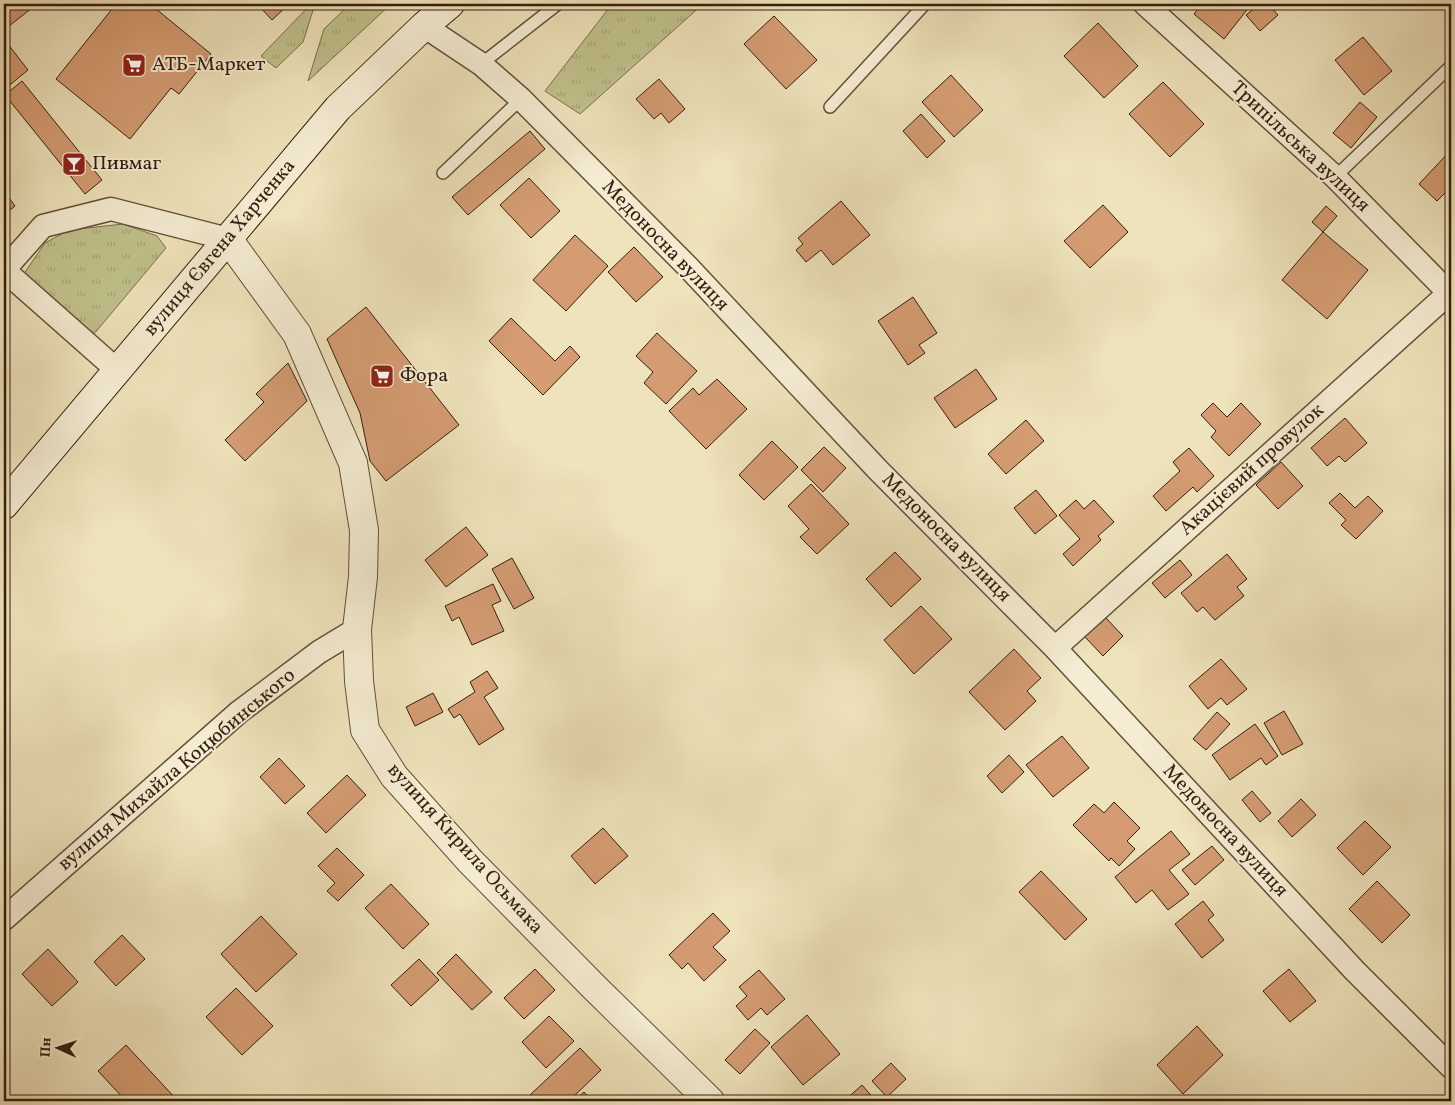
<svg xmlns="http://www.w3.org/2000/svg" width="1455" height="1105" font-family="Vollkorn,serif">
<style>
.grass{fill:url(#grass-tufts);stroke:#7a704d}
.building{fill:#d59c73;stroke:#341e0e}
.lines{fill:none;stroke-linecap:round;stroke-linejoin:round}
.service-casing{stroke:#634f39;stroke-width:14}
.minor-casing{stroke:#634f39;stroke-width:25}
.tertiary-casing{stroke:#634f39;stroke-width:30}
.secondary-casing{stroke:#341e0e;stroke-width:30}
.service{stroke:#f5edd3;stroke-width:11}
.minor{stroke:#f5edd3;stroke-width:22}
.tertiary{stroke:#f5edd3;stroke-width:28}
.secondary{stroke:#f5edd3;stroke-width:28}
.labels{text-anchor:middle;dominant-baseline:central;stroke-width:4;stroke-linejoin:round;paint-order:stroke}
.poi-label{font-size:20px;fill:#341e0e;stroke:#f5edd3;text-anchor:start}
.street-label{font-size:20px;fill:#341e0e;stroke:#f5edd3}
</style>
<defs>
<pattern id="grass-tufts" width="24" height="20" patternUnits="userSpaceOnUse" patternTransform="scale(1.25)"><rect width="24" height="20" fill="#c0c18c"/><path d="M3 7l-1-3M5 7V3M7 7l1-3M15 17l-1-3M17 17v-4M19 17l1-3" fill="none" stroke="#a6a578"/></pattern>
</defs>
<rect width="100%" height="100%" fill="#efe3bb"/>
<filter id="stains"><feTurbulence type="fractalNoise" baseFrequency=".004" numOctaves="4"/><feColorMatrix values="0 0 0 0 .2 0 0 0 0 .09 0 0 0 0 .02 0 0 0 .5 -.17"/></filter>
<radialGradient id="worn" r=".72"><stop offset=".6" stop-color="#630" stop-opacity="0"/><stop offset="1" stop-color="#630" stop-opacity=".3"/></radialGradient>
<path class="grass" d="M311,4H315L303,42L276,68L261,56Z
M350,4H391L308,81L324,29Z
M612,4H703L580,114L545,91Z
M123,224L157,236L166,248L94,334L23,275L45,243L69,230Z"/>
<path class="building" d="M4,4H37L4,30Z
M116,4H150L211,54L179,94L171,88L130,139L56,79Z
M261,4H289L272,20L259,6Z
M1202,4H1247L1250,6L1224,39L1194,14Z
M1260,4H1268L1278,15L1260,31L1246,15Z
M774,16L817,60L786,89L744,44Z
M1098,23L1138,66L1104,98L1064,56Z
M1363,37L1392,71L1364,95L1335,60Z
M4,39L28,70L6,88L4,85Z
M951,75L983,110L954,137L922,102Z
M659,79L685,109L669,123L661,113L654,119L636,99Z
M22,81L102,180L85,194L5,95Z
M1163,82L1204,124L1170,157L1129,114Z
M1360,102L1377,117L1351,148L1333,133Z
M921,114L945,141L927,158L903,131Z
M530,131L545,149L468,215L452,197Z
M1451,150V197L1446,192L1437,201L1419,184Z
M529,178L560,211L531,238L500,205Z
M4,191L15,206L4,215Z
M841,201L870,235L833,265L821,250L806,262L796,250L803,244L798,238Z
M1103,205L1128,232L1090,268L1064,241Z
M1326,206L1337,216L1323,232L1312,222Z
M1323,232L1368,270L1327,319L1282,280Z
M575,235L608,266L566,311L533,280Z
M634,247L663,277L636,302L608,272Z
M913,297L937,333L919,345L925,353L908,365L878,321Z
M366,307L459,425L386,481L370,461L360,413L327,339Z
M511,318L555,361L570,346L580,357L543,395L489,341Z
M657,333L697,371L666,404L644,383L653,372L636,356Z
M288,363L307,401L245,461L225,440L264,402L256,394Z
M976,369L997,399L955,428L934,398Z
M717,379L747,409L706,449L669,411L693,388L699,395Z
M1213,403L1227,417L1241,403L1261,424L1229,456L1211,437L1216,431L1201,415Z
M1345,418L1367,443L1345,462L1339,456L1327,466L1311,448Z
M1026,420L1044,441L1006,474L988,454Z
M772,441L798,467L764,500L739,475Z
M824,447L846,468L823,492L801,470Z
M1189,448L1214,476L1197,492L1193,487L1166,511L1153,496L1180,471L1173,462Z
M1281,462L1303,486L1278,509L1256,485Z
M811,484L849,524L817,554L800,537L809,529L788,506Z
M1036,490L1057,516L1035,534L1014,508Z
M1340,493L1355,508L1368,496L1383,511L1356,539L1341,525L1346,520L1329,503Z
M1076,500L1084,509L1094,500L1114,522L1098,536L1101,540L1073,566L1063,554L1080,539L1059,515Z
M466,527L488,555L446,587L425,560Z
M895,552L921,579L891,607L866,579Z
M1227,554L1247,579L1237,587L1244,596L1215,620L1203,607L1197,612L1181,593Z
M512,558L534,598L514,609L492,569Z
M1180,560L1192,575L1165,598L1152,583Z
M493,584L501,601L492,605L504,631L472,645L459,617L452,621L445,606Z
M921,606L952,639L914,674L884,640Z
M1105,617L1123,636L1103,656L1085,637Z
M1014,649L1041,678L1027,691L1036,701L1005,730L969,692Z
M1221,659L1247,689L1227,705L1221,698L1208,709L1189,686Z
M487,671L498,688L484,697L504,729L479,745L460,714L454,718L448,709L475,692L470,682Z
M433,693L443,712L415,726L406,707Z
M1284,711L1303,744L1282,755L1264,723Z
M1217,712L1230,724L1206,750L1193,739Z
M1255,724L1278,756L1266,765L1261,758L1230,780L1212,755Z
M1062,736L1089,768L1053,797L1026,765Z
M1009,755L1024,772L1002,793L987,776Z
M279,758L305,786L285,804L260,777Z
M347,775L366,795L326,833L307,813Z
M1252,791L1271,813L1260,822L1242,800Z
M1301,799L1316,815L1292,837L1278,821Z
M1114,802L1140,828L1127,841L1135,849L1119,866L1111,858L1109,861L1073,825L1094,804L1104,813Z
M1365,821L1391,847L1363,875L1337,848Z
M603,828L628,856L595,884L571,856Z
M1171,831L1190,854L1169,870L1189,894L1168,910L1152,890L1136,903L1115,877Z
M1212,846L1224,860L1195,885L1182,870Z
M337,848L364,875L338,901L327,891L335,883L318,866Z
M1041,871L1087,919L1065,940L1019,892Z
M1377,881L1410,915L1382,943L1349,909Z
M391,884L429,924L403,949L365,908Z
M1203,901L1214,915L1208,920L1224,940L1202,958L1175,924Z
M713,913L730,931L713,947L726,960L704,981L688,963L682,969L669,955Z
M261,916L297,954L256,992L221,954Z
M122,935L145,959L116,986L94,962Z
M48,949L78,982L52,1006L22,974Z
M456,954L492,992L472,1010L437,973Z
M419,959L439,980L411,1006L391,985Z
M535,969L555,990L524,1019L504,998Z
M1289,969L1316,1001L1290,1022L1263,991Z
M759,970L785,999L767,1015L761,1008L748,1020L736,1006L747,996L739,987Z
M236,988L273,1026L242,1055L206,1017Z
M807,1015L840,1054L803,1085L771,1047Z
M549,1016L574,1041L546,1068L522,1042Z
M1197,1026L1223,1055L1183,1094L1157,1065Z
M755,1029L770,1043L740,1074L725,1060Z
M126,1045L178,1101H126L98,1071Z
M580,1048L601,1070L569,1101H535L530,1095Z
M891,1063L906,1079L887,1097L872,1081Z
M862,1085L876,1101H844Z
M584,1092L592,1101H574Z"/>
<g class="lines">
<g class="service-casing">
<path id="service" d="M481,64L558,4
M830,107L925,4
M443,173L521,99
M1335,177L1451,66"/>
</g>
<g class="minor-casing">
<path id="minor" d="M1145,4L1335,177L1451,295
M424,26L481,64L521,99L688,267L878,470L1055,648L1355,971L1451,1067
M4,270L43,226L111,209L228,239
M4,270L117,370
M1055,648L1449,293
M4,919L239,712L319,652L357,629"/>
</g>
<g class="tertiary-casing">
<path id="tertiary" d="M228,239L297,334L353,463L364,530L363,577L357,629L359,681L365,730L394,776L470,861L594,987L710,1101"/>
</g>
<g class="secondary-casing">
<path id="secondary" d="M4,505L338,108L424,26L450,4"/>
</g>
<use href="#service" class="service"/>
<use href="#minor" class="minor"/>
<use href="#tertiary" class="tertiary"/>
<use href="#secondary" class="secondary"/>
</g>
<defs>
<g id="supermarket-square" transform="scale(1.25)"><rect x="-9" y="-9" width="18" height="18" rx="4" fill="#8f2418" stroke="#f5edd3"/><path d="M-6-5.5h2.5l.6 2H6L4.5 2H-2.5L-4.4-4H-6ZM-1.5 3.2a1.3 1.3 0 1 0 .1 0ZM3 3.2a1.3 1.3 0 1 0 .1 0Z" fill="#fff"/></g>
<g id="bar-square" transform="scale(1.25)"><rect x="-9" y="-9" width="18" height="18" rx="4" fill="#8f2418" stroke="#f5edd3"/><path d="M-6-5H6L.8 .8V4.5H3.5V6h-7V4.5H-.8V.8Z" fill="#fff"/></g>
</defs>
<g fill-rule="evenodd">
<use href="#supermarket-square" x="134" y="65"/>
<use href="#bar-square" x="74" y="164"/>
<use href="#supermarket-square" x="382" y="376"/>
</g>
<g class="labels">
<g class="poi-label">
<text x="152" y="65">АТБ-Маркет</text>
<text x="92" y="164">Пивмаг</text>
<text x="400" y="376">Фора</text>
</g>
<g class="street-label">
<text transform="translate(1300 147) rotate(43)">Трипільська вулиця</text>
<text transform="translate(665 246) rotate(46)">Медоносна вулиця</text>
<text transform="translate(220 248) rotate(-50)">вулиця Євгена Харченка</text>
<text transform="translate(1252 470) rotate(-42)">Акацієвий провулок</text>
<text transform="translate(946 538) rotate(45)">Медоносна вулиця</text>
<text transform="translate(177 770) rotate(-40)">вулиця Михайла Коцюбинського</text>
<text transform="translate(1225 831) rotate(47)">Медоносна вулиця</text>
<text transform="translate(465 849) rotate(48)">вулиця Кирила Осьмака</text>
</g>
</g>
<rect width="1455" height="1105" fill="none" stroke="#efe3bb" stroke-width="20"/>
<rect x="5" y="5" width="1445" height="1095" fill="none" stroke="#341e0e" stroke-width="2.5"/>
<rect x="10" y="10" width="1435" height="1085" fill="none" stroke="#341e0e"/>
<g transform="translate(58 1048) rotate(273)" stroke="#f5edd3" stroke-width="4" paint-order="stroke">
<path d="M0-4L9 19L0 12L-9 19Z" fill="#341e0e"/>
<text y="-8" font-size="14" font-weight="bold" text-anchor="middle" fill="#341e0e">Пн</text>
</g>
<rect width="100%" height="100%" filter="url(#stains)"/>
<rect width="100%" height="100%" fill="url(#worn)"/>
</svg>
